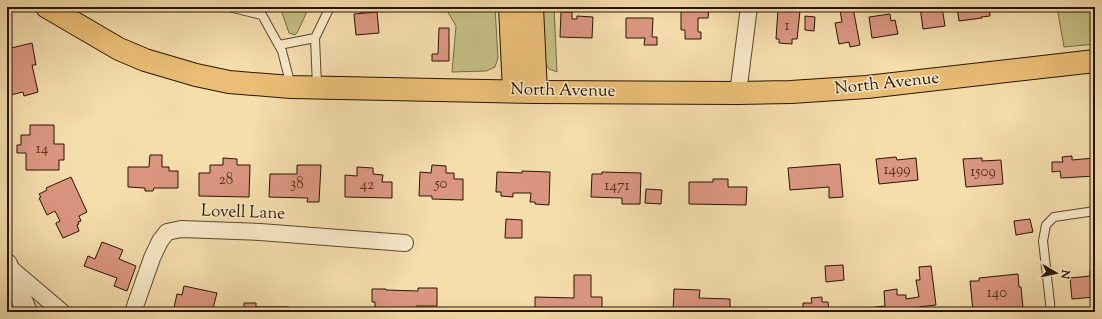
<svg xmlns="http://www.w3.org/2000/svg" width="1102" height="319" font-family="'Sorts Mill Goudy',serif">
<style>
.green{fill:#c4bf84;stroke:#766a42}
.building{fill:#db9682;stroke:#281500}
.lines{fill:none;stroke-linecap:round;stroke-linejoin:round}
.service-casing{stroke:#5b472b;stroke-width:10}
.minor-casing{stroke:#5b472b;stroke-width:18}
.tertiary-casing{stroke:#5b472b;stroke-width:22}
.primary-casing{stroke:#281500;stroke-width:24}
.motorway-casing{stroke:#281500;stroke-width:24}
.service{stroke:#f8e9c9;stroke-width:8}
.minor{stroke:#f8e9c9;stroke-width:16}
.tertiary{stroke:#f8e9c9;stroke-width:20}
.primary{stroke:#eabe76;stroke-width:22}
.motorway{stroke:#eabe76;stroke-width:22}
.labels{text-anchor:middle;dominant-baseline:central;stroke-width:3;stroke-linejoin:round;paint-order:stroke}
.number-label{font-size:15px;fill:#553520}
.street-label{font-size:17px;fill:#281500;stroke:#f8e9c9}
</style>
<rect width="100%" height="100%" fill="#f5ddac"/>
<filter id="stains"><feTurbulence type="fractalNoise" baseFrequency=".005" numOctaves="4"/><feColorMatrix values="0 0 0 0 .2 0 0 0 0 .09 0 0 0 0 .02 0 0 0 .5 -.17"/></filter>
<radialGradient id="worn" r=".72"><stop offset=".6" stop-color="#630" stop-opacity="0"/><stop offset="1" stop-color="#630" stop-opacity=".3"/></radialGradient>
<path class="green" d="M280,7H309L298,31L295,35L289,33Z
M445,7H495L498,58L495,67L486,71L452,72L456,26Z
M542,7H554L557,72L549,69L544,60Z
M1057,7H1095V44L1064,47Z"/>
<path class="building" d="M686,7H709L708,18H698V32H701V39H685V30H681V10H686Z
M920,7H942L945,26L923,29Z
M957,7H989L990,16L981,17L982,18L959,21Z
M853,8L860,45L850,47L849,42L839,44L835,23L842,22L840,10Z
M778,9L800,11L797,39H792V44L779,43V39H776Z
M377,12L379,33L356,35L354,14Z
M561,12H572V19H577V16L593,17L592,38L560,37Z
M890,14L891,21L895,20L898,34L872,38L869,17Z
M805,16L815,17L814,31L805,30Z
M626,18H653L652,37H657V45H644L645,38H626Z
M439,28H449V61H432V54H438Z
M32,43L36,65H32L38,92L24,96L23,92L10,95L7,84V49Z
M30,125H54V144H64V160H59V170H26V153H17V145H21V135H30Z
M150,155H162V167H169V171H178V188H154L153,191H145V188L128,187V167H149Z
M1072,156V160L1095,158V176L1061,178L1060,171L1052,172V162H1063L1062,157Z
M896,157L897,160L916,158L918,180L879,184L876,159Z
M223,158L237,159V165H250L249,197L199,196V173H210V165H223Z
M982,158V161L1001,160L1003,184L966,187L963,159Z
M840,164L843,197L829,198V187L790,190L788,168Z
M297,165H321L319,202H307L308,198L269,197L270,174H297Z
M432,165L446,166V173H454V179H463V200L432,199V196H419L420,172L431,173Z
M357,167L373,168V174L383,175L382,182H392V198L345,197V175L357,176Z
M522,171L550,172L549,205L535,204V202H530L531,193H513V197L501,196V192H496L497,172L522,173Z
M602,172L641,173L640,204H622V198L591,197L592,174H602Z
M71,177L87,212L79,216L81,221L78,222L79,224L77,225L79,231L63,238L56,224V223L60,221L55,211L47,215L39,198L41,197L39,194L47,190L46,188Z
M713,179H728V187H747L746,205L689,204V182H713Z
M646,189L662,190L661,204L645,203Z
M506,219L522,220V238H505Z
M1030,219L1033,232L1016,235L1014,221Z
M102,242L123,250L119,259L136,266L127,291L114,286L117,278L84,266L88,256L95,259Z
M843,265L844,280L826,282L825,266Z
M931,266L936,305L919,307V312H868V308L885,306L884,291L897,289V295H906V299L919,297L916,280H920L919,267Z
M1090,270H1095V297L1072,299L1070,278L1090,276Z
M1018,274L1019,287H1021L1023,308L983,312V310L973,311L970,281H979V278Z
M574,275H591V297H602V312H535V297L574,298Z
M184,286L217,293L212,312H173L177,294L182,295Z
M418,288H437V306H416V312H375V302H372V289H386V290L418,291Z
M674,289L700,290L699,298L730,299V312H673Z
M822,297V302H828L829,312H803V303H812L811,298Z
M244,303H256V307H289V312H244Z"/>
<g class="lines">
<g class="service-casing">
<path id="service" d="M229,7L262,15L282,51L291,86
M362,7V8
M315,38L330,7
M279,45L315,38L317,86
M1051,312L1043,241L1046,225L1054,217L1095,211"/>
</g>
<g class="minor-casing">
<path id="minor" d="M738,93L749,7
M8,266L62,312
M133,312L152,258L160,241L167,232L181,229L260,232L405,243"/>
</g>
<g class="tertiary-casing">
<path id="tertiary" d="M7,264L27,312"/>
</g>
<g class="primary-casing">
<path id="primary" d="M47,7L119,49L145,60L196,75L229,82L291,87L536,92L738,93L791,92L867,87L1095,61"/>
</g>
<g class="motorway-casing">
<path id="motorway" d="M510,7L514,91
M532,7L536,92"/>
</g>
<use href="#service" class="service"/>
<use href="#minor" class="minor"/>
<use href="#tertiary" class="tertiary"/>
<use href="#primary" class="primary"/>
<use href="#motorway" class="motorway"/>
</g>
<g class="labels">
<g class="number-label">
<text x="787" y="26">1</text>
<text x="42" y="149">14</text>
<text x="897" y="170">1499</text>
<text x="983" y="172">1509</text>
<text x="226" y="180">28</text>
<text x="297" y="184">38</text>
<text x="441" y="184">50</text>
<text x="367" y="185">42</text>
<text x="617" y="186">1471</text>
<text x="997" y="293">140</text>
</g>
<g class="street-label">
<text transform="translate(887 84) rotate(-6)">North Avenue</text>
<text transform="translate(563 91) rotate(1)">North Avenue</text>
<text transform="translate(243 213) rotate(2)">Lovell Lane</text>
</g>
</g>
<rect width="1102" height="319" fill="none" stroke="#f5ddac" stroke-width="24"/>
<rect x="8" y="8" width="1086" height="303" fill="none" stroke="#281500" stroke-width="2"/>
<rect x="12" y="12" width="1078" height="295" fill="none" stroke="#281500"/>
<g transform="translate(1056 273) rotate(99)" stroke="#f8e9c9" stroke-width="3" paint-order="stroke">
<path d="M0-3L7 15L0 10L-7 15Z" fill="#281500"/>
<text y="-6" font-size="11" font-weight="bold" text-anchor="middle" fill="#281500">N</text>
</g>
<rect width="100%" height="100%" filter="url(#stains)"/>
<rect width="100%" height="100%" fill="url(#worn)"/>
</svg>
